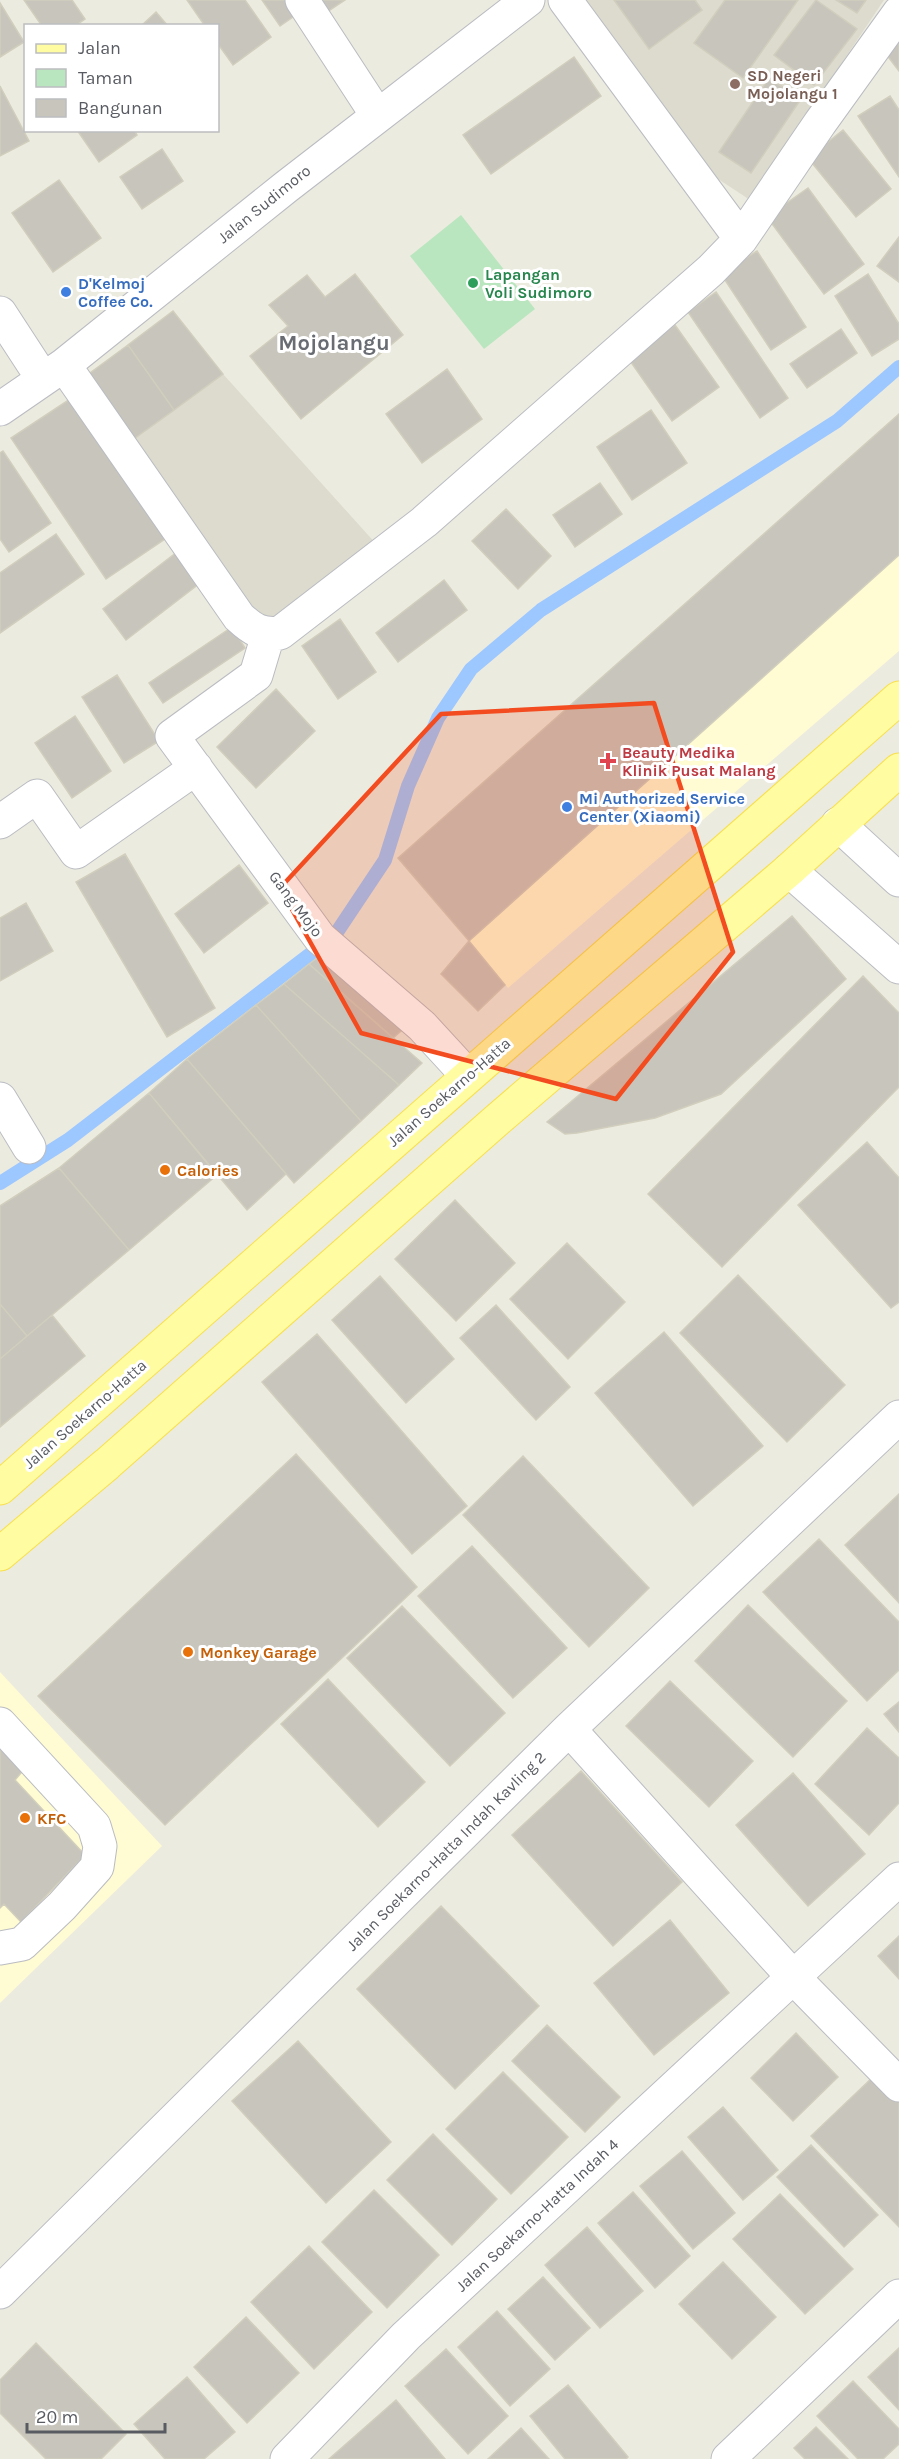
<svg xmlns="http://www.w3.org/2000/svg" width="899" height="2459" font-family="Karla,sans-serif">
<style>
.commercial{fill:#fffbd2}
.education{fill:#dcdbce}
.green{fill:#b9e6bf}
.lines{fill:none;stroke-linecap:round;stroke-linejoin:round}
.stream{stroke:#9dc7ff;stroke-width:14}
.building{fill:#c7c5bc;stroke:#d1cebd;stroke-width:1.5}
.minor-casing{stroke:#babcc2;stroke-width:35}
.major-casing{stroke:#f8df4c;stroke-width:35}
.minor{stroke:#fff;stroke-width:33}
.major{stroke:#fffca2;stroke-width:33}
.marked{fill:#f24c20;fill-opacity:0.2;stroke:#f24c20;stroke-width:4.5;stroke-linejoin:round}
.education-dot{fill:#8d6e63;stroke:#fff;stroke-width:2}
.leisure-dot{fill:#2e9e5b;stroke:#fff;stroke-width:2}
.shop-dot{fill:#3f7fe0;stroke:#fff;stroke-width:2}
.health-dot{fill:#e0444e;stroke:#fff;stroke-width:2}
.food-dot{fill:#e8710a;stroke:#fff;stroke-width:2}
.labels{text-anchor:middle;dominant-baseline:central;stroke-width:6;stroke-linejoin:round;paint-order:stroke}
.education-label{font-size:16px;font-weight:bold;fill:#785e54;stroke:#fff;text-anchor:start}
.street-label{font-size:16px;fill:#585b61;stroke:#fff}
.leisure-label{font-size:16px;font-weight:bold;fill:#27864d;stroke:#fff;text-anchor:start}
.shop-label{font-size:16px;font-weight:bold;fill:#366cbe;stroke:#fff;text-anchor:start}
.health-label{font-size:16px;font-weight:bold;fill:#be3a42;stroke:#fff;text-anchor:start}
.food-label{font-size:16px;font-weight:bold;fill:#c56008;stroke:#fff;text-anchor:start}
.district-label{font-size:22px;font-weight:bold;fill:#696d73;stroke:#fff}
</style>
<rect width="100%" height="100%" fill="#ecebdf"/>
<path class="commercial" d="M899,414V651L508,988L398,858Z
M0,1672L162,1846L0,2003Z"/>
<path class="education" d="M581,0H884L750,200L703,169Z
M223,374L378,546L278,619L254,615L131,441Z"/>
<path class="green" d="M461,215L535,309L484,349L410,256Z"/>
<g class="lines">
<path class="stream" d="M0,1183L68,1140L335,935L385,860L408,786L438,718L471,669L541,610L837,421L899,367"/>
</g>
<path class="building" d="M24,0H72L85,19L75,26H42Z
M187,0H245L271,37L233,65L218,44V26H205Z
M262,0H296L303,10L280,26Z
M314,0H345L324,14Z
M614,0H695L702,10L649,49Z
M725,0H798L743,78L694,43Z
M816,0L857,29L814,85L774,55Z
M836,0H866L857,13Z
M0,3L24,42L0,57Z
M156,12L168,26H141Z
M899,37V71L883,50Z
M574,57L601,96L491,174L463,135Z
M769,78L801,99L751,173L719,152Z
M0,86L29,141L0,156Z
M890,96L899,110V177L858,116Z
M77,130H134L137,135L99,162Z
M843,130L891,189L856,217L808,158Z
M162,149L183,181L142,209L120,177Z
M59,180L101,238L53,272L12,213Z
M808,188L864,264L824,294L767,217Z
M899,237V282L877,266Z
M757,251L806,327L771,350L721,274Z
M355,274L403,335L301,419L250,356L288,326L269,305L307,275L325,297Z
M868,274L899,324V339L872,356L835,296Z
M716,292L788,398L760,418L688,312Z
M173,311L223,374L174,410L128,345Z
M675,325L719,387L672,421L628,358Z
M841,329L857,353L807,388L790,364Z
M128,345L174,410L131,441L86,376Z
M447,369L482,419L422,463L386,414Z
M70,399L165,539L106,579L11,438Z
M651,410L687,463L632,500L597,447Z
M899,414V555L469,941L398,858Z
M3,451L51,523L9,552L0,539V453Z
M600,483L622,514L575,547L553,515Z
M506,509L551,556L518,589L472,541Z
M56,534L84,574L0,633V573Z
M177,552L200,583L126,640L103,609Z
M444,580L467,610L398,662L376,633Z
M340,619L376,672L338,699L302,646Z
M232,627L245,648L163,703L149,683Z
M117,675L159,741L124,763L82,697Z
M276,689L315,731L256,788L217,747Z
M75,716L111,771L72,798L35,743Z
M125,854L215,1008L167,1037L76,882Z
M239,865L268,903L204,953L175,914Z
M26,903L53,951L0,981V918Z
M792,916L846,979L721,1094L655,1118L577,1133L565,1134L547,1122Z
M469,941L505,985L478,1011L441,974Z
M327,951L408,1025L393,1038L309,964Z
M309,964L422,1063L399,1085L284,984Z
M863,976L899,1013V1087L722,1267L648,1194Z
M284,984L399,1085L361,1121L256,1005Z
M256,1005L361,1121L294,1183L187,1059Z
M187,1059L286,1174L247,1210L149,1093Z
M149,1093L217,1175L129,1250L59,1168Z
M867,1142L899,1178V1302L891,1308L798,1205Z
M59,1168L129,1250L27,1336L0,1304V1206Z
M455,1200L515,1263L456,1321L395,1259Z
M567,1243L625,1302L568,1359L510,1299Z
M738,1275L845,1385L787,1442L680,1333Z
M380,1276L454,1359L406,1403L332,1320Z
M0,1304L27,1336L0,1359Z
M496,1305L570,1387L536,1420L460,1338Z
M52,1315L85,1356L0,1427V1359Z
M664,1332L763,1446L693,1506L595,1393Z
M317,1334L467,1506L412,1554L262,1382Z
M296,1454L417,1587L165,1825L38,1696Z
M523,1456L649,1588L589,1647L463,1515Z
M899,1494V1603L845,1545Z
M819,1539L899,1622V1670L867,1701L763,1592Z
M472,1546L567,1648L513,1698L418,1596Z
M748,1605L847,1701L793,1757L695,1661Z
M402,1606L505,1713L450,1766L347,1658Z
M328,1679L425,1782L378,1827L281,1724Z
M670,1681L753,1761L709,1807L626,1726Z
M899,1702V1732L884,1714Z
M867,1728L899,1758V1803L869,1835L815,1784Z
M0,1739L26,1767L15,1780L85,1855L21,1922L4,1904L0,1908Z
M581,1771L682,1882L613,1946L512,1835Z
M793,1773L865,1854L808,1906L736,1825Z
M441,1906L539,2006L455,2089L357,1989Z
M670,1920L729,1993L654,2055L594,1983Z
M899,1936V1979L878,1956Z
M547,2025L620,2097L585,2132L512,2061Z
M796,2033L838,2077L793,2121L751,2078Z
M298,2041L391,2142L326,2203L232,2101Z
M503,2072L568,2137L511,2194L446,2129Z
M875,2075L899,2099V2227L811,2136Z
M723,2107L778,2170L743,2200L688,2137Z
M433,2134L497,2199L452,2245L387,2180Z
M811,2145L878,2215L844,2247L777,2177Z
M682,2151L735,2213L693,2249L640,2186Z
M374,2190L439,2255L387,2308L322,2242Z
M633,2192L690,2256L655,2288L598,2223Z
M780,2194L853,2269L805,2314L733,2239Z
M587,2227L643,2291L600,2328L545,2265Z
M309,2246L372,2312L314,2369L251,2302Z
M723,2262L776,2317L732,2359L679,2304Z
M543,2277L590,2328L555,2360L508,2309Z
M497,2311L550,2369L510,2406L458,2347Z
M246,2317L299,2373L247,2423L194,2367Z
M36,2343L126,2434L101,2459H46L0,2413V2380Z
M899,2348V2410L868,2377Z
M446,2349L508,2416L468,2454L405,2386Z
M187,2377L235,2432L204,2459H165L134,2424Z
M853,2381L899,2429V2444L883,2459H858L817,2416Z
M568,2385L628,2457L626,2459H565L530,2416Z
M396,2400L445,2459H329Z
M816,2427L848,2459H805L794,2448Z
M521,2428L549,2459H488Z"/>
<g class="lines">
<g class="minor-casing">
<path id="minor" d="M302,0L377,115
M565,0L741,239
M0,313L43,379
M64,365L239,617C253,630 261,635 280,633L424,522L711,270L741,239L820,123L899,13
M0,409L64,365L286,187L528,0
M268,635L256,675L172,736L320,938L422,1026L468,1076
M0,822L37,796L76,852L196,768
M838,824L899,880
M789,870L899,967
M0,1099L29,1147
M0,1724L94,1826L100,1846L97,1867L62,1906L22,1944L0,1948
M569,1729L794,1978L899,2085
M0,2292L569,1729L899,1417
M287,2459L406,2336L899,1879
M728,2459L899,2296"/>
</g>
<g class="major-casing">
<path id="major" d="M0,1488L899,698
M0,1554L107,1464L497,1120L789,870L899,770"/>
</g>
<use href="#minor" class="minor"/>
<use href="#major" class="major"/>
</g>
<path class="marked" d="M654,703L733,952L616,1099L361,1033L280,888L441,714Z"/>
<circle class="education-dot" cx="735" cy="84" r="6"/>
<circle class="leisure-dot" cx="473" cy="283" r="6"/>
<g class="shop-dot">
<circle cx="66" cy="292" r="6"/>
<circle cx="567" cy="807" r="6"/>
</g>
<path class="health-dot" d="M605 752h6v6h6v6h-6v6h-6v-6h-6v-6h6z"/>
<g class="food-dot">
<circle cx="165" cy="1170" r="6"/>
<circle cx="188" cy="1652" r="6"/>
<circle cx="25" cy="1818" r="6"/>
</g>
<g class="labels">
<g class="education-label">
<text x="747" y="75">SD Negeri<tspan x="747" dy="18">Mojolangu 1</tspan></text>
</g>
<g class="street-label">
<text transform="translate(264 204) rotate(-39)">Jalan Sudimoro</text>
<text transform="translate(296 904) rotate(53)">Gang Mojo</text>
<text transform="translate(449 1092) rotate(-41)">Jalan Soekarno-Hatta</text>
<text transform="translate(85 1414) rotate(-41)">Jalan Soekarno-Hatta</text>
<text transform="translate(446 1851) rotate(-45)">Jalan Soekarno-Hatta Indah Kavling 2</text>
<text transform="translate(537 2215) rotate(-43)">Jalan Soekarno-Hatta Indah 4</text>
</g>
<g class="leisure-label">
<text x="485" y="274">Lapangan<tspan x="485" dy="18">Voli Sudimoro</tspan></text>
</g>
<g class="shop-label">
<text x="78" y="283">D'Kelmoj<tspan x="78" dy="18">Coffee Co.</tspan></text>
<text x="579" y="798">Mi Authorized Service<tspan x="579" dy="18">Center (Xiaomi)</tspan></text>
</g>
<g class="health-label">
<text x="622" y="752">Beauty Medika<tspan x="622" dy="18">Klinik Pusat Malang</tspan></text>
</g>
<g class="food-label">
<text x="177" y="1170">Calories</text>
<text x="200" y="1652">Monkey Garage</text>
<text x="37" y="1818">KFC</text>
</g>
<g class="district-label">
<text x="334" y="343">Mojolangu</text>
</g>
</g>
<rect x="24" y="24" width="195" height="108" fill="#ffffff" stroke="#bcbdc0" stroke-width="1.5"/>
<rect x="36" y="44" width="30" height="9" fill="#fffca2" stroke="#bcbdc0" stroke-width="1.5"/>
<text x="78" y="54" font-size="18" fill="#585b61">Jalan</text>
<rect x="36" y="69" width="30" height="18" fill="#b9e6bf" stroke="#bcbdc0" stroke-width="1.5"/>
<text x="78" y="84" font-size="18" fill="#585b61">Taman</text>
<rect x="36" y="99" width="30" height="18" fill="#c7c5bc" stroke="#bcbdc0" stroke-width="1.5"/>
<text x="78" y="114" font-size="18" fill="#585b61">Bangunan</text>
<path d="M27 2423v9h138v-9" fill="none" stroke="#585b61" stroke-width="3"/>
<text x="36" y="2423" font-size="18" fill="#585b61" stroke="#ffffff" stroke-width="4.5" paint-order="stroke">20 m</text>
</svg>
